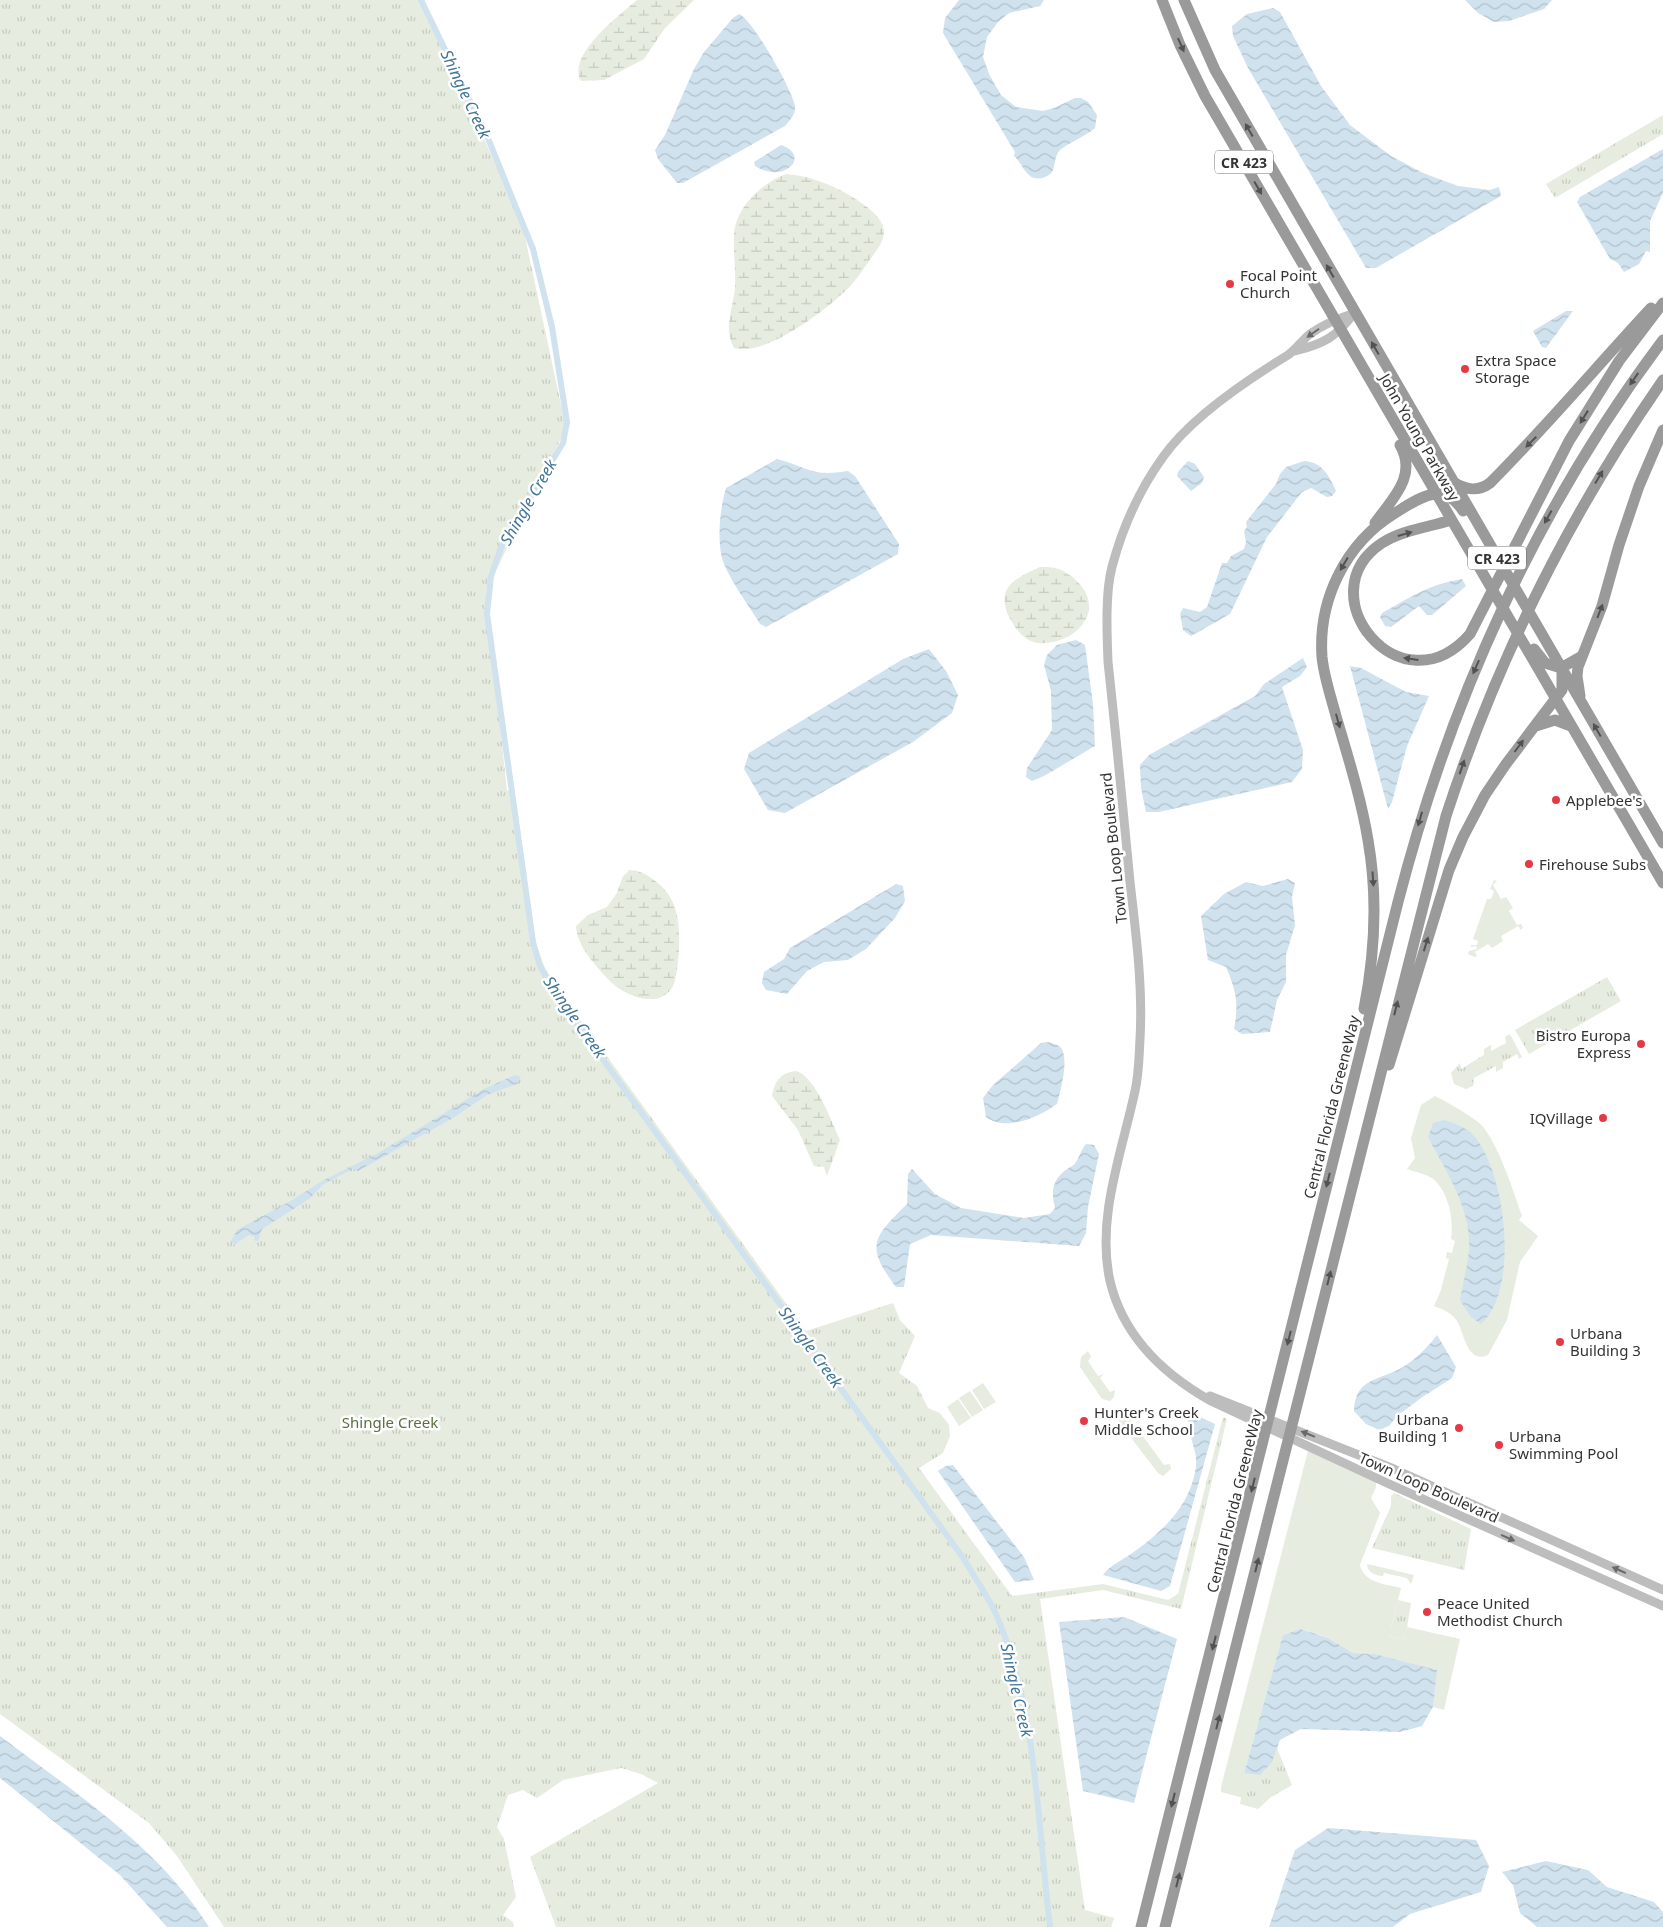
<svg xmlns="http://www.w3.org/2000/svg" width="1663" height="1927" font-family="'Noto Sans',sans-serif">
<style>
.grass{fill:#e6ecdf}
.wetland{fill:url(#wetland-marsh)}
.park{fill:url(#park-tufts)}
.water{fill:url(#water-waves)}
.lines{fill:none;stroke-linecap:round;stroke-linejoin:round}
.canal{stroke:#cfe2ee;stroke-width:6}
.secondary{stroke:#bdbdbd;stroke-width:9}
.highway{stroke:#9a9a9a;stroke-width:11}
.oneway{fill:#525252}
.oneway2{fill:#6a6a6a}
.poi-dot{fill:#e63946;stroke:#fff;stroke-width:2}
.labels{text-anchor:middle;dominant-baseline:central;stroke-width:5;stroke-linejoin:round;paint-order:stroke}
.shield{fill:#fff;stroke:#707070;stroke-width:1}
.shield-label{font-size:14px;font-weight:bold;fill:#333}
.poi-label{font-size:15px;fill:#333;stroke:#fff;text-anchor:start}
.street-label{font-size:15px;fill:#333;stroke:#fff}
.park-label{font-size:15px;fill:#56703f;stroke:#fff}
.water-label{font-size:16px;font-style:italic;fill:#3f7597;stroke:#fff}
</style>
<defs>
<pattern id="wetland-marsh" width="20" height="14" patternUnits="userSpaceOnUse" patternTransform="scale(1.25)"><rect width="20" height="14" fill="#e6ecdf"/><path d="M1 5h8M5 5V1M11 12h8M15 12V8" fill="none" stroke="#c6cbc0"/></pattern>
<pattern id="park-tufts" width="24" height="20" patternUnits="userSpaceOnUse" patternTransform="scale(1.25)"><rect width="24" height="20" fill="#e6ecdf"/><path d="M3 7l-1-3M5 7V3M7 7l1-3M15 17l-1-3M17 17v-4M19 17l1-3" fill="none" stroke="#c6cbc0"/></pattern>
<pattern id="water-waves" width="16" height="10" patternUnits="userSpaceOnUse" patternTransform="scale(1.25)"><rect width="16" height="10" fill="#cfe2ee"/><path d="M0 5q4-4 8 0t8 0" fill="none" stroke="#b2c2cd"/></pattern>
</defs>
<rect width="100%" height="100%" fill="#fff"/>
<path class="grass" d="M1494,880L1497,881L1493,885L1501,899L1506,897L1513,908L1509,911L1517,925L1521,924L1523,927L1521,930L1518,926L1501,936L1503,941L1492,948L1488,944L1475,952L1477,956L1475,957L1468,954L1469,951L1477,949L1476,946L1471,947V945H1477L1478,941L1473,939L1487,899H1491L1494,891L1490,889Z
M1435,1096C1449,1103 1466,1113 1478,1122C1496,1136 1514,1193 1522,1216L1519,1220L1538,1236L1520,1262L1507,1320L1488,1355C1467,1365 1464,1332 1457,1321C1452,1313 1443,1309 1434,1306L1441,1290L1449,1259L1446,1258L1447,1252L1452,1253L1455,1241L1451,1239C1454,1220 1449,1192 1433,1179C1427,1174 1415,1172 1407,1169L1415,1158L1411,1138L1421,1105Z
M1088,1351L1091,1357L1088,1361L1098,1376L1104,1374L1100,1378L1110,1392L1115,1390L1114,1397L1110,1401L1102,1399L1080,1367L1081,1357Z
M983,1383L996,1402L984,1409L972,1390Z
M970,1391L983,1410L972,1417L959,1398Z
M958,1399L971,1418L959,1426L947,1407Z
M1128,1410L1132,1413L1128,1416L1164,1465L1170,1464L1171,1469L1163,1476L1158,1473L1119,1422V1416Z
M1309,1447L1376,1478V1487L1371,1498L1380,1513L1360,1565C1364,1583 1385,1584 1401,1588L1389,1636L1405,1640L1407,1627L1460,1639L1444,1710L1433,1707L1436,1670L1375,1654L1353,1653L1328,1638L1302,1629L1283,1635L1244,1773L1272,1762L1283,1769L1277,1794L1258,1802L1221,1792V1787Z
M1367,1564L1414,1575L1411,1584L1407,1578L1384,1573L1383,1576C1375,1576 1367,1572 1367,1564Z"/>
<path class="wetland" d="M637,0H694L665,28L644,59L604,80L581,81C566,55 620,15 637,0Z
M786,174C811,176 833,185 854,198C865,205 883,217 884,231C884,243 875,252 869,261C864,268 859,276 853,283C833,306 765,358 734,348C723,329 733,308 735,288C736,270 733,252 734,234C736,207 762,183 786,174Z
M1040,567C1046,567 1053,567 1059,569C1077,577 1097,597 1086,619C1080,629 1072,636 1060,640C1034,648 1022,641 1009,617C1005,610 1003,598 1006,591C1013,578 1028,573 1040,567Z
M627,870C639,870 644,873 654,880C679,898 680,923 679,952C678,962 677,976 673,986C660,1011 623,995 610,981C596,966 577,947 576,926L588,915L607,907L617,893L623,876L629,871Z
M796,1071C816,1077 831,1121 840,1140L827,1176L824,1167L814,1166L798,1130L772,1096C775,1081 780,1073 796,1071Z"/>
<path class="park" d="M0,0H421L522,223L566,428L486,591L507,791L514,788L536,945L545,968L559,990L806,1331L893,1303L900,1320L915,1336L899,1373L917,1386L928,1408L940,1413L949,1425L950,1436L943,1453L919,1468L1012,1596L1103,1584L1168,1600L1178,1594L1223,1417L1227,1419L1181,1609L1103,1590L1040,1599L1085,1910L1114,1918L1111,1927H556L530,1857L658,1783L641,1774L621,1768L563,1780L537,1798L523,1790L508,1795L497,1827L504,1839L516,1897L503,1915L513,1922L514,1927H224L177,1856L149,1823L0,1714Z
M1663,115V134L1555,198L1546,184Z
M1607,977L1621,1001L1529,1054L1515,1030Z
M1510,1034L1522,1057L1519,1059L1517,1054L1503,1062V1068L1496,1072V1066L1474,1078L1473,1086L1466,1089L1454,1084L1451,1073L1460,1063L1461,1069L1484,1055V1049L1491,1045V1051L1506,1043L1505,1037Z
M1394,1493L1471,1529L1464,1570L1372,1548L1391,1506V1496Z
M1398,1600L1411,1603L1405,1640L1389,1636Z
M1277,1748L1292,1785L1271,1797L1258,1809L1240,1804L1243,1786C1259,1776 1270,1767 1277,1748Z"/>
<path class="water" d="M959,0H1044L1040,6L1009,13L998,22L987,37L983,57L990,76L1001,95L1016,107L1043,111L1054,108L1075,98H1081L1088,102L1097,115L1095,128C1086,136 1066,144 1059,151C1055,157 1055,163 1053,170C1052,173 1048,176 1045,177C1027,184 1024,165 1014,156L1015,152L943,33L945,18Z
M1465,0H1552L1544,9L1509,21L1494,22L1478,13Z
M1273,8L1280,12L1321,86L1350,125L1391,156L1423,173L1458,186L1490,190L1499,187L1501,196L1376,268H1366L1248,68L1233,36L1232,26L1247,14Z
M739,14C753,20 792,89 795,106C796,114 790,120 785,126L683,183H677L658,159L655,150L665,135L694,69L704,52L733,18Z
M781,145C811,155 786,185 755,166L754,162Z
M1663,149V193L1650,221V252L1646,251L1639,264L1624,272L1618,263L1610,259L1577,202L1580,197Z
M1566,311H1573L1546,348L1542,347L1533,331Z
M777,459C810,468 811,477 848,471L855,476L899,544L898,554L766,627L760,624C748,604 733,585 724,564C716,545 720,507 726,488Z
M1188,461L1195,464L1204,477L1202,483L1191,491L1177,476L1178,472Z
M1304,461C1322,462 1329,475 1336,491L1332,496L1327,497L1311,488L1302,492L1267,537L1230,614L1191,636L1183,630L1180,614L1183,608L1200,612L1207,607L1222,563H1227L1231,556L1244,549L1246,542L1244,531L1247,527L1246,522L1276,484L1280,474L1286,467Z
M1462,579L1466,586L1432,615H1427L1419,606L1391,627L1385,626L1380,617L1382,613C1411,597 1427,585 1462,579Z
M1076,640L1085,645L1093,704L1095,746L1044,776L1032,781L1026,777L1027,768L1052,730L1051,691L1044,665L1047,655L1057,645Z
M929,649L946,671L958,695L952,713L913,742L785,813L768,810L744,769L749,753L903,659Z
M1303,658L1307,667L1300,676L1282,687L1303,750L1302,769L1292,782L1159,812H1146L1141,788L1140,765L1149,755L1255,696L1264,684Z
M1350,666L1361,668L1406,692L1429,696L1407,746L1392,802L1388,809Z
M1288,879L1295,883L1292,897L1295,925L1286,955V982L1277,1000L1270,1032L1242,1034L1234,1029C1239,1004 1236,990 1226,967L1208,960L1201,916L1224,894L1246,882L1263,886Z
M896,884L903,886L905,901L895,918L866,949L848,960L824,962L807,971L787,994L766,990L762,983L764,972L784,959L790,948Z
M1048,1042C1051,1043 1056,1044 1059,1046C1071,1055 1060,1092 1057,1104C1039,1117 1006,1132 986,1117L983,1098L993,1085L1041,1043Z
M515,1075L521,1077L517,1084L487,1095L453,1118L358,1171L353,1169L324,1184L309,1199L262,1229L258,1241H255L254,1236L249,1235L234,1245L231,1241L237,1230L292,1200L324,1180L378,1153L484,1089Z
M1444,1120C1454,1123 1466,1127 1474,1136C1506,1172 1520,1290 1481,1324L1470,1316L1460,1300C1463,1284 1467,1267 1469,1251C1472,1210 1447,1173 1428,1137L1433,1123Z
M1086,1144L1094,1145L1099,1154L1088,1207L1086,1233L1079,1246L931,1235L910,1244L904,1287H896C864,1245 874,1237 907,1204L908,1174L912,1169L935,1194L961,1208L1024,1218L1050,1214L1055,1208C1051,1191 1052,1180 1067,1169C1070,1167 1075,1165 1076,1162C1080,1156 1081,1150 1086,1144Z
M1437,1335L1456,1367L1452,1378L1421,1398L1397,1416L1389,1426L1379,1430L1366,1424L1354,1411C1355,1377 1380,1381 1403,1367C1416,1359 1428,1347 1437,1335Z
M1200,1417L1215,1424L1170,1586L1161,1591L1103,1575C1109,1566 1122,1560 1131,1554C1162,1532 1190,1507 1196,1467C1198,1449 1187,1435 1188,1418Z
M953,1465L1024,1557L1034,1580L1015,1582L938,1471L946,1466Z
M1124,1617L1177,1639L1134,1803L1083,1791L1059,1622Z
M1301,1629L1328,1638L1353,1653L1375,1654L1437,1670L1433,1707L1422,1726L1400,1732L1301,1729L1280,1740L1272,1762L1260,1775L1244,1773L1283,1635Z
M0,1736C75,1793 158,1846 209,1927H167L120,1875L0,1778Z
M1328,1828L1476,1840L1489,1866L1481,1892L1410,1914L1393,1927H1269L1295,1850Z
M1546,1861L1588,1870L1607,1887L1654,1902L1663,1912V1927H1537L1520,1913L1513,1885L1502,1872Z"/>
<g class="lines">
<path class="canal" d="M421,0L487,136L533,249L552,327L567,422L563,443L503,542L491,576L487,614L533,942L540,966L555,993L964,1559C975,1579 990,1598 998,1619C1037,1712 1038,1828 1050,1927"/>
<path class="secondary" d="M1355,313C1339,318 1324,324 1310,334C1302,340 1297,349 1288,355C1247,380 1191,417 1163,457C1140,489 1122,529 1112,567C1105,593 1107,635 1108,662C1116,735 1123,809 1130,882C1136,934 1143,987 1140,1039C1139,1056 1139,1074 1135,1091C1122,1152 1096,1218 1110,1281C1123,1336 1163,1374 1211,1401L1387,1483L1663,1606
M1295,351C1323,344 1337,337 1354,313
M1210,1396L1394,1469L1663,1590"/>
<path class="highway" d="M1162,0L1180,45L1205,96L1663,883
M1184,0L1215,70L1663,843
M1453,482C1466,490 1478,492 1490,483C1546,427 1597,366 1651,308
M1451,520C1430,527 1402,530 1382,543C1305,594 1401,713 1470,634L1569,441L1619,361L1663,303
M1375,523C1392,499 1418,476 1400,445
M1534,649L1545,663L1561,668L1582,656
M1580,696L1577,676L1578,667L1602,606L1619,545L1639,486L1663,430
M1536,726L1555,720L1571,726
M1364,1009C1375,953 1378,897 1368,840C1361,798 1348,757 1336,716C1331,697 1324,677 1322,657C1318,599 1346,543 1395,513C1418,499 1444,479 1463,511
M1389,1065L1449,870L1463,837L1485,795L1506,764L1562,690V672
M1141,1927L1398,902C1450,700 1537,507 1663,340
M1165,1927L1446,816C1497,660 1569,515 1663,380"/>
</g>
<defs><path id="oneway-solid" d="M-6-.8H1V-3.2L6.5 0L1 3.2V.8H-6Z" transform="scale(1.25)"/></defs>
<g class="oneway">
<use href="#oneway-solid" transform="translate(1181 45) rotate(66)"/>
<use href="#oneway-solid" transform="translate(1249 130) rotate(-120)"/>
<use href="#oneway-solid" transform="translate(1258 188) rotate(60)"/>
<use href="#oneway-solid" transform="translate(1330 271) rotate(-120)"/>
<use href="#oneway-solid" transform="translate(1375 348) rotate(-120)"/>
<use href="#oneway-solid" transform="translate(1634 379) rotate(125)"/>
<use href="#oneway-solid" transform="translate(1584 417) rotate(122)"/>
<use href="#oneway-solid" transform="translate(1531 442) rotate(135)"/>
<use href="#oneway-solid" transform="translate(1599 477) rotate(-59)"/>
<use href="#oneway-solid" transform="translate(1548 517) rotate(119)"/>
<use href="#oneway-solid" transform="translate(1405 534) rotate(-16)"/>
<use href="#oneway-solid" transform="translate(1344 564) rotate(121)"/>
<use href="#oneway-solid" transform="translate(1600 611) rotate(-69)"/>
<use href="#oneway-solid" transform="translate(1411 659) rotate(-172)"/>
<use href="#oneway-solid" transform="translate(1476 667) rotate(114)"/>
<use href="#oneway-solid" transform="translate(1338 721) rotate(74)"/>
<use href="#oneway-solid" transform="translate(1597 730) rotate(-120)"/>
<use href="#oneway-solid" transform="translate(1519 746) rotate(-53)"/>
<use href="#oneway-solid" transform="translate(1462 767) rotate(-71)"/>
<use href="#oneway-solid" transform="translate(1420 819) rotate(106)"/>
<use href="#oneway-solid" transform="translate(1373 879) rotate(86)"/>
<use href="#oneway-solid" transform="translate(1426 944) rotate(-73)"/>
<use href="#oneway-solid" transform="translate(1396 1008) rotate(-76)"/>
<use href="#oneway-solid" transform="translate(1328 1180) rotate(104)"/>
<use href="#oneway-solid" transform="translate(1329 1278) rotate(-76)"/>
<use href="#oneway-solid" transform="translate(1289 1338) rotate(104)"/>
<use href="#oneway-solid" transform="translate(1253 1485) rotate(104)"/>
<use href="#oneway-solid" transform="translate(1257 1565) rotate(-76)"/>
<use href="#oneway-solid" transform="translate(1214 1643) rotate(104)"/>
<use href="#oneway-solid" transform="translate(1218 1722) rotate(-76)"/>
<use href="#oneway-solid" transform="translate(1173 1800) rotate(104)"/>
<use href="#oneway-solid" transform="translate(1178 1880) rotate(-76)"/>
</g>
<g class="oneway2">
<use href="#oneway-solid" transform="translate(1313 333) rotate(145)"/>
<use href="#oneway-solid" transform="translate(1308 1434) rotate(-158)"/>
<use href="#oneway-solid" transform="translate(1508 1538) rotate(24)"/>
<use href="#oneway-solid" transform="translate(1619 1570) rotate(-156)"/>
</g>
<g class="poi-dot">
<circle cx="1230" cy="284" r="5"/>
<circle cx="1465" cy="369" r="5"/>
<circle cx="1556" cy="800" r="5"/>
<circle cx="1529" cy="864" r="5"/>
<circle cx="1641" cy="1044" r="5"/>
<circle cx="1603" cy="1118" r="5"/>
<circle cx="1560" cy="1342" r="5"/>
<circle cx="1084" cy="1421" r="5"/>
<circle cx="1459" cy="1428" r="5"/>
<circle cx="1499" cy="1445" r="5"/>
<circle cx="1427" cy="1612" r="5"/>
</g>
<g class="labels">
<g class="shield">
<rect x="1215" y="150.5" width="58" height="23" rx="4"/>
<rect x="1468" y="546.5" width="58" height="23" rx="4"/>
</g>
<g class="shield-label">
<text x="1244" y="162">CR 423</text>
<text x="1497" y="558">CR 423</text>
</g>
<g class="poi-label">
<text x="1240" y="275">Focal Point<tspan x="1240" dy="17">Church</tspan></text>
<text x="1475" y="360">Extra Space<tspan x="1475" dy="17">Storage</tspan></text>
<text x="1566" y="800">Applebee's</text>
<text x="1539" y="864">Firehouse Subs</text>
<text x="1631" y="1035" text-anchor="end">Bistro Europa<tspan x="1631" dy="17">Express</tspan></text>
<text x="1593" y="1118" text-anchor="end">IQVillage</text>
<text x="1570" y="1333">Urbana<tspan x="1570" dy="17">Building 3</tspan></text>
<text x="1094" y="1412">Hunter's Creek<tspan x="1094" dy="17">Middle School</tspan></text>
<text x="1449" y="1419" text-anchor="end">Urbana<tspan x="1449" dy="17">Building 1</tspan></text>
<text x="1509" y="1436">Urbana<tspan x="1509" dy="17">Swimming Pool</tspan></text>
<text x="1437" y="1603">Peace United<tspan x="1437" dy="17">Methodist Church</tspan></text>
</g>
<g class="street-label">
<text transform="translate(1420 437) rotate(60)">John Young Parkway</text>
<text transform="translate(1113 848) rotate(-96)">Town Loop Boulevard</text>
<text transform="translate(1331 1107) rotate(-76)">Central Florida GreeneWay</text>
<text transform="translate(1429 1487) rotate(24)">Town Loop Boulevard</text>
<text transform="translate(1234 1501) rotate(-76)">Central Florida GreeneWay</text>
</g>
<g class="park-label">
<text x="390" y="1422">Shingle Creek</text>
</g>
<g class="water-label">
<text transform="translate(466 94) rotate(65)">Shingle Creek</text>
<text transform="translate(528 502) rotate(-60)">Shingle Creek</text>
<text transform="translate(575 1017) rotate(55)">Shingle Creek</text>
<text transform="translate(811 1347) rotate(54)">Shingle Creek</text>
<text transform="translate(1017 1690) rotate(77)">Shingle Creek</text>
</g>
</g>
</svg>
